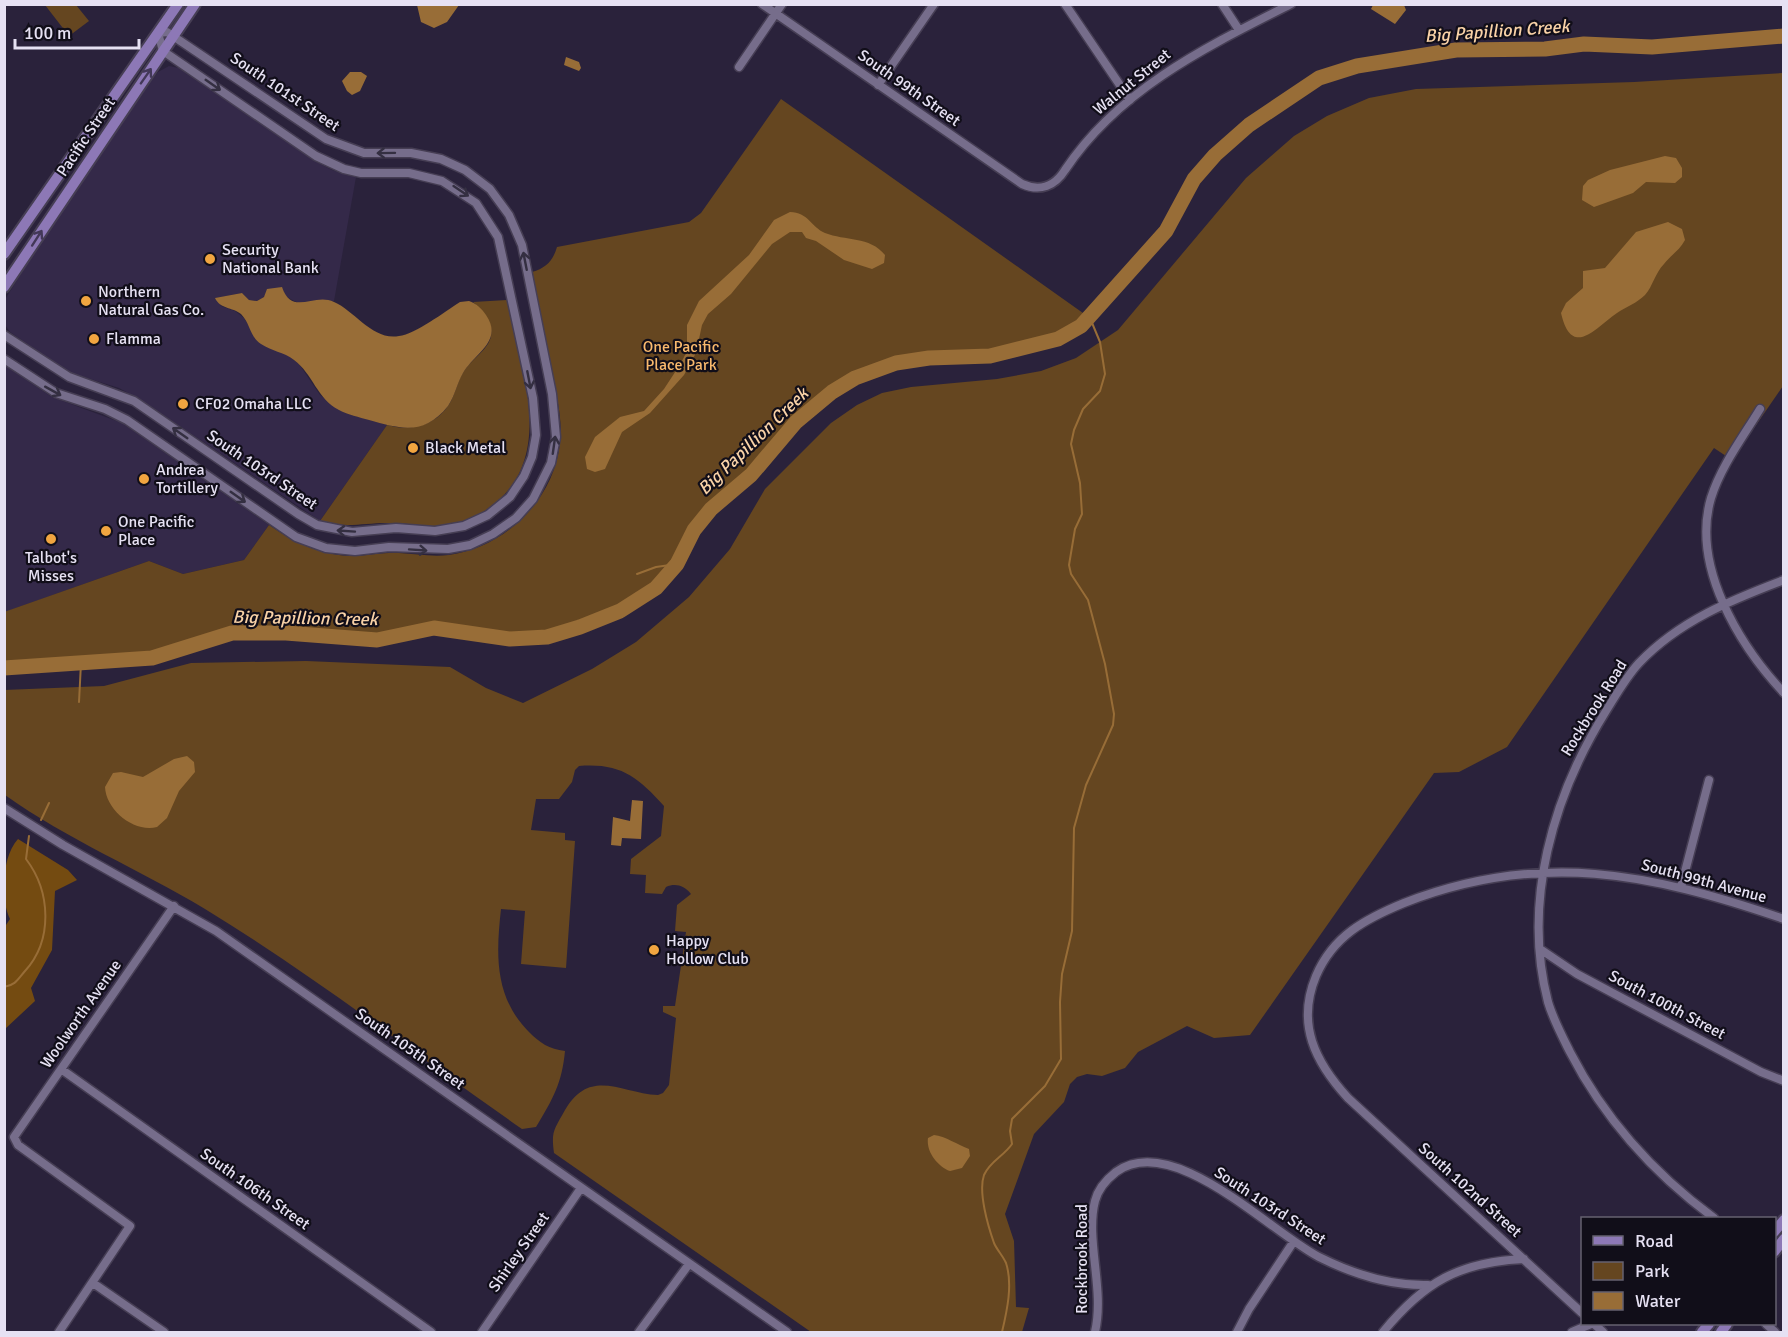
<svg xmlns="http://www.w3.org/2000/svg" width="1788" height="1337" font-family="Signika,sans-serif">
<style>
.built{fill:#342949}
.green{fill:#654620}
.forest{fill:#744b11}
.water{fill:#986d37}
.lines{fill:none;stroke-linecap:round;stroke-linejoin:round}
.stream{stroke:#986d37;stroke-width:2}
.river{stroke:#986d37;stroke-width:15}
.minor-casing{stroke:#463e54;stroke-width:11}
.major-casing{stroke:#463e54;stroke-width:14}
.minor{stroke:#766d8b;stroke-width:8}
.major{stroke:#8d78b6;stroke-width:10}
.oneway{stroke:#433858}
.oneway2{stroke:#342f41}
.poi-dot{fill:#f1a540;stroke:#110e19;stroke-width:2}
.labels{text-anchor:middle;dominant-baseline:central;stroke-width:4.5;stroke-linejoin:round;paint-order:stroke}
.street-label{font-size:16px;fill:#e6e1f3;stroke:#110e19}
.poi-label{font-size:16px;fill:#e6e1f3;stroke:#110e19;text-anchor:start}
.park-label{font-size:16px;fill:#f9b96d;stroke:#110e19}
.water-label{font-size:18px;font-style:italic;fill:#f9d2a7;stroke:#110e19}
</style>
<rect width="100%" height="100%" fill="#2a223b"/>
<path class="built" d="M169,66L179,68L313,160L332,170L356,177L334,301L298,303L285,296L281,287L257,301L249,300L242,293L216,298L221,306L235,311L244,318L260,343L286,354L299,364L320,395L345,413L387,425L320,521L141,400L119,388L68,372L10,332L5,325L4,301L74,189L128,110L158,72Z
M4,365L52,397L122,423L269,525L244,560L183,574L149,561L5,612Z"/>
<path class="green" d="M45,5H76L89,21L69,36Z
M1783,73V386L1732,460L1714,448L1507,747L1459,772L1434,773L1250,1035L1214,1038L1187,1026L1138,1052L1125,1068L1102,1076L1087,1074L1077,1077L1070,1084L1064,1102L1034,1134L1005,1214L1014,1241L1016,1307L1029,1308L1022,1332H811L554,1153C551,1131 554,1130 565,1110C590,1067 621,1093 658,1095L663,1093L669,1085L676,1018L663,1012V1006H675L686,932L675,931L677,905L691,894C684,885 675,883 666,887L662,894L645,893L646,875L630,874L631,859L661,836L664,806C637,776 620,763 579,766L575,770L572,782L559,799H536L531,830L565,833V840L575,841L566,968L521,964L525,911L501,909C496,954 494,997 529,1032C540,1043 549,1049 565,1051C562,1083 553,1099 536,1127L522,1129C417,1056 315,976 205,909C139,869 68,840 5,795L4,690L104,686L191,663L306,661L450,667L486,688L523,703L592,669L636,642L689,597L730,549L765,489L831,423L857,405L882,393L911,387L997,379L1041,371L1076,358L1118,330L1246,178L1294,136L1327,116L1369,98L1416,89L1634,82Z
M781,99L1090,318L1069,333L1036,346L990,356L929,358L896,363L855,378L832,392L796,422L751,475L721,498L701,520L677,564L656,588L620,611L565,632L547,637L510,639L434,628L377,640L286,633H232L152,658L5,668L4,612L149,561L183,574L244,560L269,525C296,544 325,557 358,556C372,555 385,552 399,553C416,554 432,557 449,555C505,547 554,500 560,443C563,418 556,394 551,370C545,338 538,305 532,272C546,268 553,261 557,247L689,222L701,213Z
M507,300C520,362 554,449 500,499C484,514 464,523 443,526C426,527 409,523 392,523C365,522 348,529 320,521L387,425C412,432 438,425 451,401C456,391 458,380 464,371C473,357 494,347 491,329C489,317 481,309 473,302Z"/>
<path class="forest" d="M18,839L68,870L77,880L55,891L52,950L31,988L35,1001L5,1029L4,928L10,919C0,899 2,856 18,839Z"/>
<path class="water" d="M417,5V4L459,5L447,22L434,28L421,22Z
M1404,5L1406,10L1395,24L1371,9L1373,5Z
M566,57L579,62L581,68L579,71L564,65Z
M350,72H361L367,76L360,91L352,95L347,91L342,81Z
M1665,156L1676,158L1682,168V177L1675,183L1646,182L1633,193L1594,207L1582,200L1583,186L1588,180L1610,170Z
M790,212C808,212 811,227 825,233C845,241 870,236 885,255L884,263L872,269L844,260L816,241L806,238L802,232H790L772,244L731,294L708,314L702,325L696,353L684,375L650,413L622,432L605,469L595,472L587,469L585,457L595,437L620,417L644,411L664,389L681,363L687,351V325L699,301L749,255L774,220Z
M1668,222L1682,229L1685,240C1680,250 1671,255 1664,264C1655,273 1653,286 1645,295C1637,303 1626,307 1617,313C1596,327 1572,360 1561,313L1566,303L1583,288V271L1605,268L1636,232Z
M282,287C292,317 314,292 334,302C355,311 373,341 399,336C416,334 444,312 460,302L469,301C476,303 482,309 486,315C504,341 474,354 463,373C457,383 455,396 448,406C424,436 401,429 369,420C359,417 348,415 339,410C317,399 313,374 294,360C284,352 271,351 261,344C250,337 250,323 241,314C232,307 220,309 215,298L242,293L249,300L257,301L264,297L267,289Z
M187,756L194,762L195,772L179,791L167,818L157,827C134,833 106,810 105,787L113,773L121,772L143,777L174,759Z
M632,800L643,801L641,839L622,838L621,846L611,845L613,817L630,821Z
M934,1135C945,1136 958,1145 969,1149L970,1156L962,1168L950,1171C937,1166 926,1151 928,1138Z"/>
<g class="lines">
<path class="stream" d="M637,574L656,567L677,564
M79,702L81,663
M41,820L49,803
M4,987C16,985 18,979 25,971C53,940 51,892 26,859L29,836
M1002,1332C1007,1311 1013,1284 1006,1263C1003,1256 997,1250 994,1243C988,1226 978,1192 984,1175C990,1161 1004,1156 1012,1144L1010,1131L1012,1119L1045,1086L1061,1059L1060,1002L1062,974L1072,931L1074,828L1086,785L1113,725L1114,714L1105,664L1088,600L1071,574L1069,565L1075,529L1082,514L1080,483L1071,444L1074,430L1083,409L1100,391L1105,374L1100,342L1090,318"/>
<path class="river" d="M4,668L152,658L232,633H286L377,640L434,628L510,639L547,637L580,627L620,611L656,588L677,564L694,530L711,509L751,475L796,422L832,392L855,378L896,363L929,358L990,356L1058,339L1081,326L1166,231L1194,179L1215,155L1249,125L1319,78L1357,66L1456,50L1545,49L1584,44L1652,47L1784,36"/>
<g class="minor-casing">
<path id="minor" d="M762,4L1022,184C1040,192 1055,186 1065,170C1119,89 1206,47 1291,4
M1065,4L1130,100
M1222,4L1239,30
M739,67L782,4
M878,85L934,4
M4,335L69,377L134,401L298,514L317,525L352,532L396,528L435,531L464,526L488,515L510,497L524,476L532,457L536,435L533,398L498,237L476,203L442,181L409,173H361L344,169L316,156L163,51L158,33L167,32L326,139L364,153H411L441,159L465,170L490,189L509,215L522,245L552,394L556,437L551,463L533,499L516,518L493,534L470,545L448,549L389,547L355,551L326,548L296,537L127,420L105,409L56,393L4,359
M1760,409C1743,437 1721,466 1711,498C1691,566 1739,645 1784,693
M4,808L63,845L216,931L787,1332
M1681,887L1709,780
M1540,949L1577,974L1761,1072L1784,1081
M61,1069L431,1332
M1714,1218C1653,1173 1605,1120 1570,1052C1562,1036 1553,1019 1548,1002C1522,902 1553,796 1606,711C1616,695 1626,677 1639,663C1679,621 1731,600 1784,580
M93,1283L164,1332
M1582,1313L1348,1098C1315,1062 1296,1024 1316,976C1333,936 1365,919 1404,903C1540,850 1650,873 1784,919
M1594,1324L1603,1332
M1766,1324L1775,1332
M59,1332L130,1226L18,1145L14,1137L174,906
M482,1332L581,1188
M639,1332L689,1264
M1095,1332C1105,1289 1085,1240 1095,1201C1098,1189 1107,1179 1116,1172C1173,1131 1269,1231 1319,1257C1353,1274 1390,1286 1428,1285
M1237,1332L1249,1309L1294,1241
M1383,1332C1424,1282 1459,1262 1524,1259
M1572,1332L1591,1324"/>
</g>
<g class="major-casing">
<path id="major" d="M4,254L178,4
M4,287L195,4
M1774,1232L1784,1220
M1774,1252L1784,1239
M1702,1332L1709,1324
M1721,1332L1727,1324"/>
</g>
<use href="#minor" class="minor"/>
<use href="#major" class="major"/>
</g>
<defs><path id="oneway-shaft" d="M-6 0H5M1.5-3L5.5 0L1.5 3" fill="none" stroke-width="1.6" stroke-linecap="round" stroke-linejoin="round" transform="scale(1.5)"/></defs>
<g class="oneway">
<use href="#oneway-shaft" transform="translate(146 76) rotate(-55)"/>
<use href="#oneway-shaft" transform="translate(37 238) rotate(-57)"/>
</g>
<g class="oneway2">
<use href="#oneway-shaft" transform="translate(213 85) rotate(35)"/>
<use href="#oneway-shaft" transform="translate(386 153) rotate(179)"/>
<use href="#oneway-shaft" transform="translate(461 191) rotate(34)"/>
<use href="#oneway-shaft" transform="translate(525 261) rotate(-101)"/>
<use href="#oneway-shaft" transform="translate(529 380) rotate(79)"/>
<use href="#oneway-shaft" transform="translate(53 391) rotate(29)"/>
<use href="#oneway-shaft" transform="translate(180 433) rotate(-145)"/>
<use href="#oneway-shaft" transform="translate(554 445) rotate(-82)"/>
<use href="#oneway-shaft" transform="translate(238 497) rotate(35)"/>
<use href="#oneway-shaft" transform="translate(346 531) rotate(-176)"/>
<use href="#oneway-shaft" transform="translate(418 550) rotate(4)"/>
</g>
<g class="poi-dot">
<circle cx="210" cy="259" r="6"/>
<circle cx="86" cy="301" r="6"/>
<circle cx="94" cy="339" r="6"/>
<circle cx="183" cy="404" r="6"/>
<circle cx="413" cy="448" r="6"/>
<circle cx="144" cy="479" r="6"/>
<circle cx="106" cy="531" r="6"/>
<circle cx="51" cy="539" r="6"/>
<circle cx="654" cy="950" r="6"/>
</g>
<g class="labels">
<g class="street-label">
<text transform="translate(1132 82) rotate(-39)">Walnut Street</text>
<text transform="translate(909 88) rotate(35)">South 99th Street</text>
<text transform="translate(285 92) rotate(34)">South 101st Street</text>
<text transform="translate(86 137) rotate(-56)">Pacific Street</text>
<text transform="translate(262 470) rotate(34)">South 103rd Street</text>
<text transform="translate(1594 708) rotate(-58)">Rockbrook Road</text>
<text transform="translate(1704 881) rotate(15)">South 99th Avenue</text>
<text transform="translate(1667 1005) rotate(28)">South 100th Street</text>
<text transform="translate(81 1014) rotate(-55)">Woolworth Avenue</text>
<text transform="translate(410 1049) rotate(35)">South 105th Street</text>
<text transform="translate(255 1189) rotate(35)">South 106th Street</text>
<text transform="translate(1470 1190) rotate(42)">South 102nd Street</text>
<text transform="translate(1270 1206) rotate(33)">South 103rd Street</text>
<text transform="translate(519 1252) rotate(-55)">Shirley Street</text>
<text transform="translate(1082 1259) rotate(-90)">Rockbrook Road</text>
</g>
<g class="poi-label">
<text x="222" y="250">Security<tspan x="222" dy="18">National Bank</tspan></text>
<text x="98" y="292">Northern<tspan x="98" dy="18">Natural Gas Co.</tspan></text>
<text x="106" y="339">Flamma</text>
<text x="195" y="404">CF02 Omaha LLC</text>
<text x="425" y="448">Black Metal</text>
<text x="156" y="470">Andrea<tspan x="156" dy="18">Tortillery</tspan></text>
<text x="118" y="522">One Pacific<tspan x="118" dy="18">Place</tspan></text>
<text x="51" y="558" text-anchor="middle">Talbot's<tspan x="51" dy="18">Misses</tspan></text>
<text x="666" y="941">Happy<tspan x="666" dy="18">Hollow Club</tspan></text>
</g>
<g class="park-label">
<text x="681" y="347">One Pacific<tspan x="681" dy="18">Place Park</tspan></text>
</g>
<g class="water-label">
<text transform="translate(1497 31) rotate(-4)">Big Papillion Creek</text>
<text transform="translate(753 441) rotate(-44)">Big Papillion Creek</text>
<text transform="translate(305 618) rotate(1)">Big Papillion Creek</text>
</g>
</g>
<rect width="1788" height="1337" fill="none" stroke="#e6e1f3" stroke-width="12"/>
<rect x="1581" y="1217" width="195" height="108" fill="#110e19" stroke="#666270" stroke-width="1.5"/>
<rect x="1593" y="1236" width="30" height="9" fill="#8d78b6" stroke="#666270" stroke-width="1.5"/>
<text x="1635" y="1247" font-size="18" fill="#e6e1f3">Road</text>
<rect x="1593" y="1262" width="30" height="18" fill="#654620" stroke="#666270" stroke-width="1.5"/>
<text x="1635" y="1277" font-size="18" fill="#e6e1f3">Park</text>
<rect x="1593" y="1292" width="30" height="18" fill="#986d37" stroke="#666270" stroke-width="1.5"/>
<text x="1635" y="1307" font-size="18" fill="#e6e1f3">Water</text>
<path d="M15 39v9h124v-9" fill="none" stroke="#e6e1f3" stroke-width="3"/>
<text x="24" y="39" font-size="18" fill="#e6e1f3" stroke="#110e19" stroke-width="4.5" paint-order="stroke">100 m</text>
</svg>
